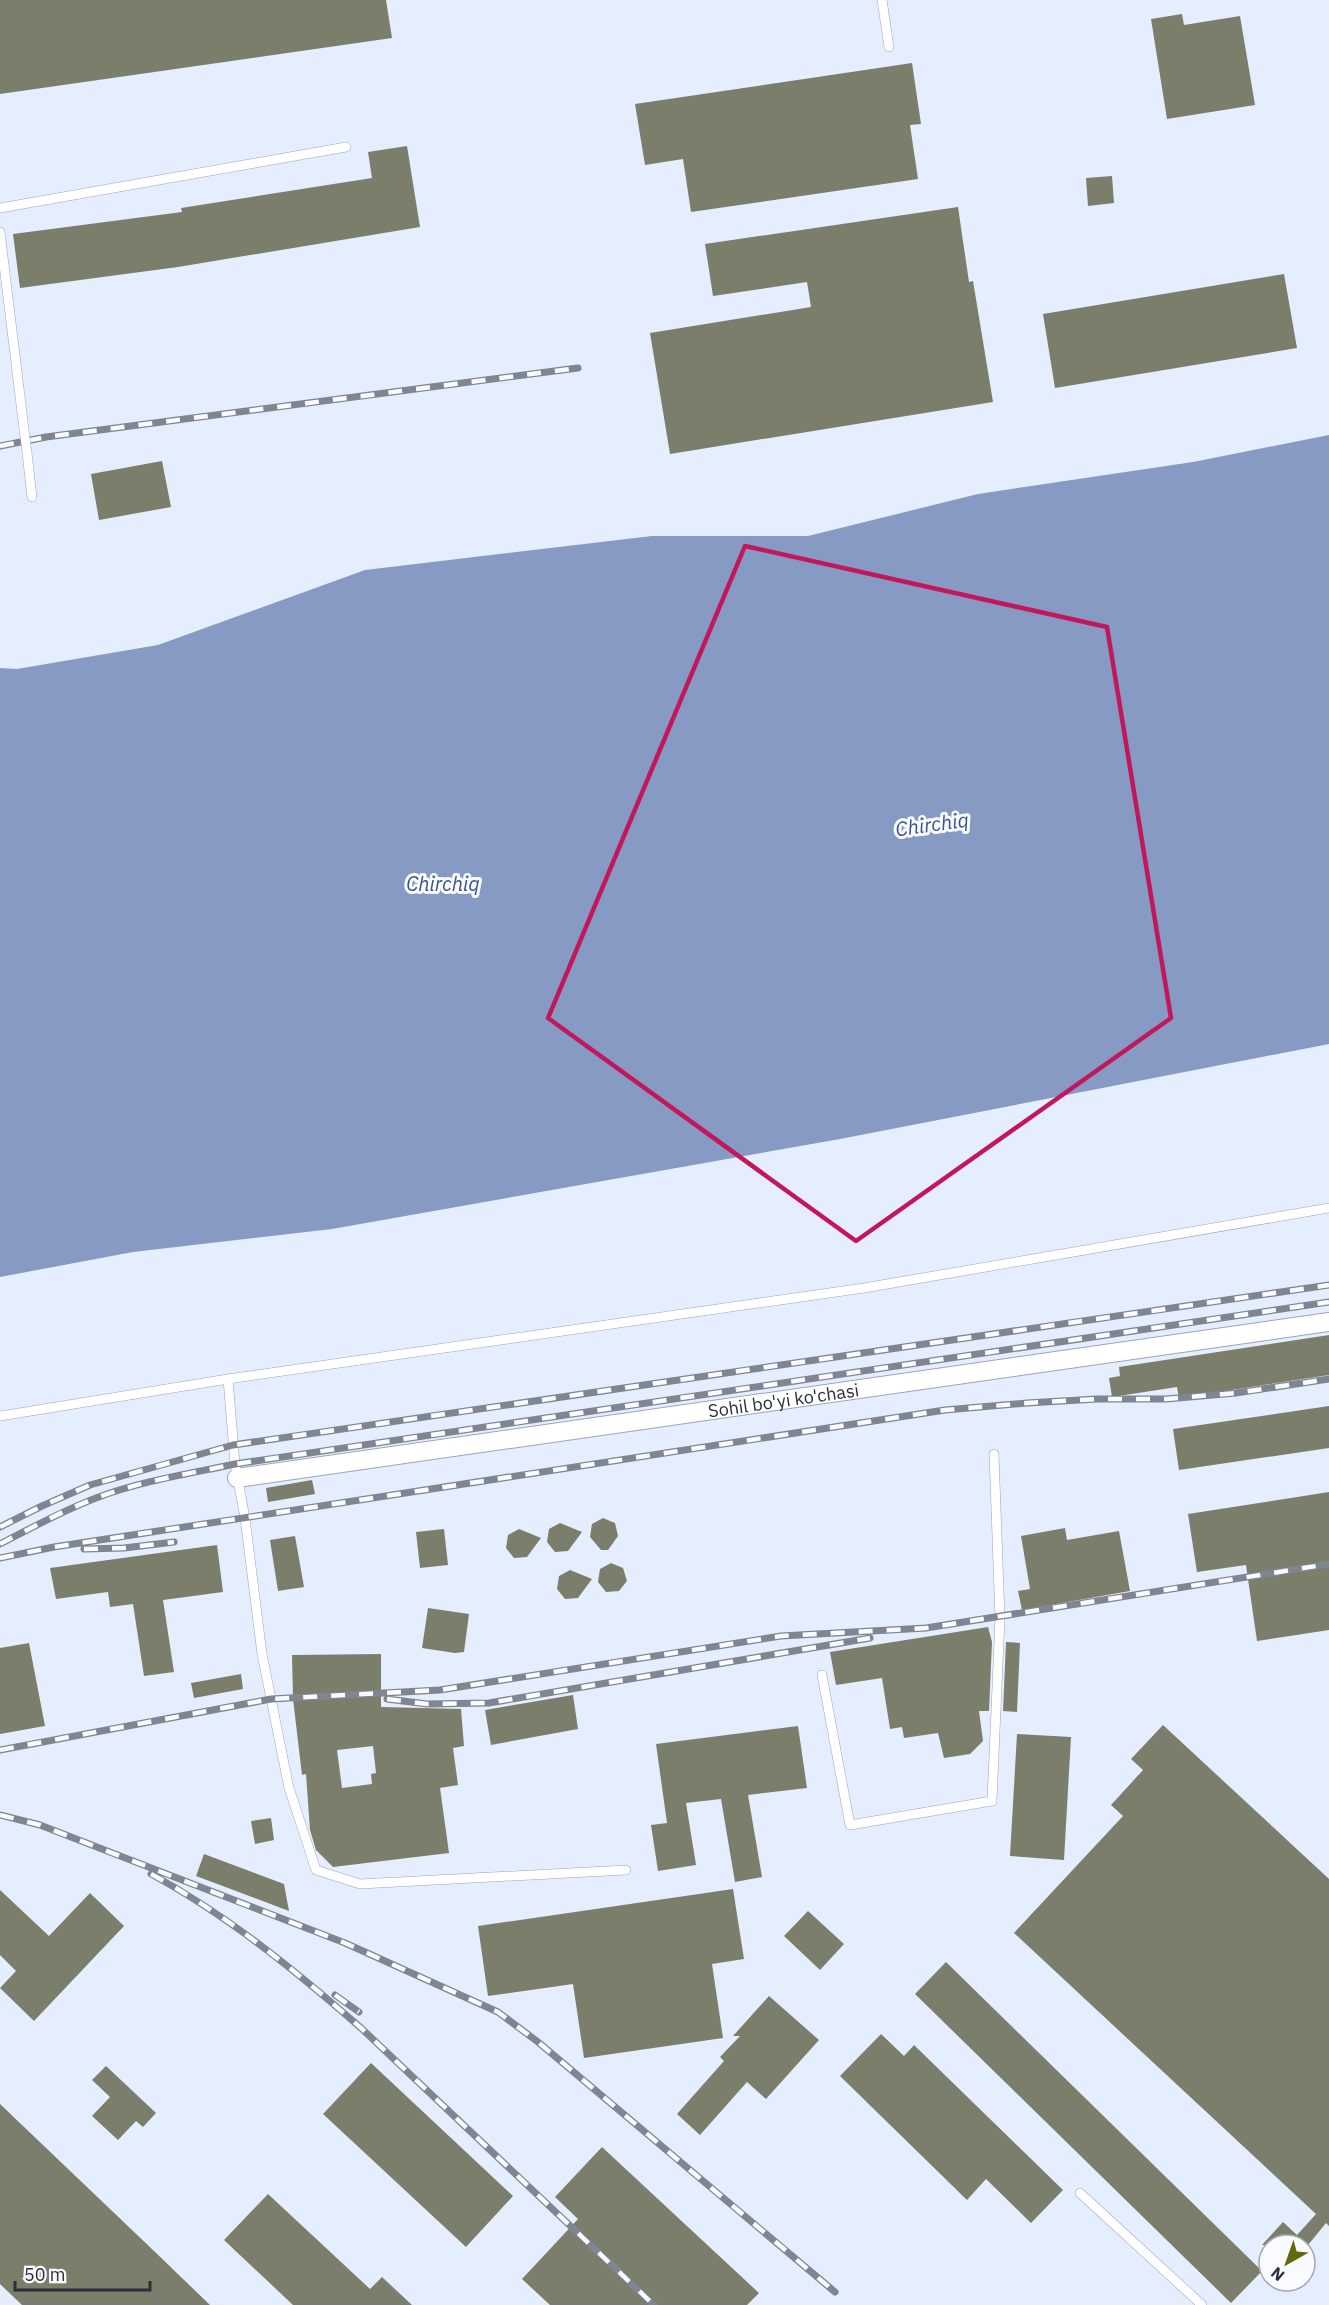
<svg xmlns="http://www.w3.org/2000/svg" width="1329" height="2305" font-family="'IBM Plex Sans',sans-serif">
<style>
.water{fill:#869ac3}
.building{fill:#7b7e6a;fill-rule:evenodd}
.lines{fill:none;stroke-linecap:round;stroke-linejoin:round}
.lane-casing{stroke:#9ba5b8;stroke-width:10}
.street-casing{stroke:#9ba5b8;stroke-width:20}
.lane{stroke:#fff;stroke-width:9}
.street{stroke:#fff;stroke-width:18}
.rail-casing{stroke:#7f8591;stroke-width:7}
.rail{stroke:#f9fbff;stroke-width:4.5;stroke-dasharray:14;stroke-linecap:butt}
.lane-bridge-casing{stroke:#9ba5b8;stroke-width:10;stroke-linecap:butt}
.lane-bridge{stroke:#fff;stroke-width:9}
.marked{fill:none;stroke:#c2185b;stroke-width:4.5;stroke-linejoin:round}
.labels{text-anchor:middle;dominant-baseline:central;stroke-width:6;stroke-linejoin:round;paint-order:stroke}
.street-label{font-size:18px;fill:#2b2f37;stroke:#f9fbff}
.water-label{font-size:20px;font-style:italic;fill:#3a5389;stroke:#f9fbff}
</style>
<rect width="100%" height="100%" fill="#e5eefe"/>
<path class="water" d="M1329,435V1044L840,1139L332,1229L133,1252L0,1277V668L17,669L158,645L365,570L652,536H808L978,494L1193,462Z"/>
<path class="building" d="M0,0H386L392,38L0,94Z
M1182,14L1184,25L1240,16L1255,105L1167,119L1151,19Z
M912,63L921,124L910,125L918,179L691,212L683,159L645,165L635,104Z
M407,146L420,227L178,267L20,288L13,234L182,212L181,208L372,178L368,152Z
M1112,176L1114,203L1088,206L1086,178Z
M958,207L969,282L973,281L993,402L670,454L650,333L811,307L807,282L713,296L705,244Z
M1284,274L1297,348L1055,388L1043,314Z
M162,461L171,507L99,520L91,474Z
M1329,1335V1375L1179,1398L1177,1387L1112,1397L1109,1378L1120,1376L1119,1367Z
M1329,1406V1448L1179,1470L1173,1429Z
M312,1480L315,1494L268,1502L266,1488Z
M1329,1492V1630L1257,1641L1246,1565L1197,1572L1188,1514Z
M603,1518L615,1523L618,1536L608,1550H601L590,1537L592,1524Z
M560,1523L582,1532L568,1551L555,1552L547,1542L549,1529Z
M1065,1528L1067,1540L1119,1531L1130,1591L1022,1610L1018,1591L1030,1589L1021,1536Z
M444,1529L448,1565L420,1568L416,1532Z
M519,1529L541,1538L527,1557L514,1558L506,1548L508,1535Z
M295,1536L304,1587L278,1591L270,1540Z
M217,1545L223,1592L163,1600L174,1672L144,1676L133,1604L110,1607L108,1592L56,1599L50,1568Z
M611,1563L623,1568L627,1581L619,1591L606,1592L598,1582L600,1569Z
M570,1570L592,1579L578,1598L565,1599L557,1589L559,1576Z
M428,1608L469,1614L464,1652L455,1653L422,1648Z
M988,1627L992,1642L989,1711H979L983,1741L970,1754L944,1758L938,1733L904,1738L902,1727L890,1729L882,1678L836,1685L830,1652Z
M1006,1642L1020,1643L1017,1712L1003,1711Z
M29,1643L45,1726L0,1734V1648Z
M381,1654V1707L461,1709L464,1746L453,1748L458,1785L440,1788L449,1853L333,1867L316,1850L310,1830L306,1774L302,1775L293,1699L292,1655ZM373,1746L376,1773L371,1774L372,1784L342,1788L337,1750Z
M241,1674L243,1689L194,1698L191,1683Z
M573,1695L578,1729L491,1745L485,1710Z
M1163,1725L1329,1879V2226L1326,2223L1308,2245H1262L1283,2222L1297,2235L1316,2214L1014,1933L1123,1816L1111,1805L1143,1770L1131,1759Z
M798,1726L807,1788L748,1795L762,1877L735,1882L721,1799L686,1803L696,1865L658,1871L651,1825L667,1823L656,1744Z
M1017,1734L1071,1737L1064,1860L1010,1856Z
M271,1818L274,1840L255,1844L251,1821Z
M204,1854L284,1884L289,1911L196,1876Z
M733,1889L744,1959L712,1964L723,2038L584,2058L573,1984L488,1996L478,1926Z
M0,1890L49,1936L90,1893L124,1926L34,2021L0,1988L16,1971L0,1955Z
M808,1911L844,1944L820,1970L784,1936Z
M946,1962L1262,2271L1231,2303L915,1994Z
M769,1996L819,2040L766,2099L747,2082L700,2135L677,2114L724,2061L720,2057L740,2036H733Z
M881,2034L904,2056L914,2045L1063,2190L1031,2223L986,2179L967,2200L840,2076Z
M371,2063L513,2196L466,2247L323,2114Z
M106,2066L156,2113L143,2127L136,2121L118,2140L92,2116L110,2097L92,2080Z
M0,2104L154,2251L210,2305H22L0,2284Z
M602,2147L759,2293L747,2305H550L522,2279L578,2219L555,2197Z
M268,2194L370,2289L382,2277L412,2305H293L224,2240Z"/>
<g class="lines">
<g class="lane-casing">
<path id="lane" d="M882,0L889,47
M0,208L346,147
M0,232L24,429
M27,453L32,497
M228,1379L235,1464L245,1518L262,1654L289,1788L316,1870L360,1884L626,1870
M0,1416L228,1379L864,1288L1329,1208
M822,1675L850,1825L992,1801L1000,1618L994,1454
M1080,2193L1202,2305"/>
</g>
<g class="street-casing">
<g id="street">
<path id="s1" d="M237,1478L1329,1322"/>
</g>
</g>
<use href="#lane" class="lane"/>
<use href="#street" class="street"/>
<g class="rail-casing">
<path id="rail" d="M0,446L46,437L578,368
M0,1527L42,1506L90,1485L233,1445L1329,1285
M0,1544C31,1528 62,1511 96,1498C141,1481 188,1474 235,1464L1329,1302
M84,1549L124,1548L174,1542
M0,1558L54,1547L945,1410L1027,1403L1097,1399H1166L1236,1393L1329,1379
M387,1699L427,1704L489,1703L870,1638
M0,1750L271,1699L440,1690L781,1636L926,1628L1329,1564
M0,1815L40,1825L345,1943L498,2012L538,2042L835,2292
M151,1874C227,1915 296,1971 361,2028L654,2305
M335,1995L359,2012"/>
</g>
<use href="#rail" class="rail"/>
<g class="lane-bridge-casing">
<path id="lane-bridge" d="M24,429L27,453"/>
</g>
<use href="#lane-bridge" class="lane-bridge"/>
</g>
<path class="marked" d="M745,546L1107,627L1171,1018L856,1241L548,1018Z"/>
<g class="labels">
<g class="street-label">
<text stroke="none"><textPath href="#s1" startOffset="552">Sohil bo'yi ko'chasi</textPath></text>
</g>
<g class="water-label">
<text transform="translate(932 824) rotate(-8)">Chirchiq</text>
<text x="443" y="883">Chirchiq</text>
</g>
</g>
<g transform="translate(1287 2263) rotate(220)"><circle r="28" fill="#f9fbff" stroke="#a7a9af" stroke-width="1.5"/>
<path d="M0-4.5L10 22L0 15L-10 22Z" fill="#646909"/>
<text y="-9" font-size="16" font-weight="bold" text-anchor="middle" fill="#2b2f37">N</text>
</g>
<path d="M15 2281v9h135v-9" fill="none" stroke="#2b2f37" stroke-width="3"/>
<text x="24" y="2281" font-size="18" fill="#2b2f37" stroke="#f9fbff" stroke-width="4.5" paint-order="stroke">50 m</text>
</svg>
